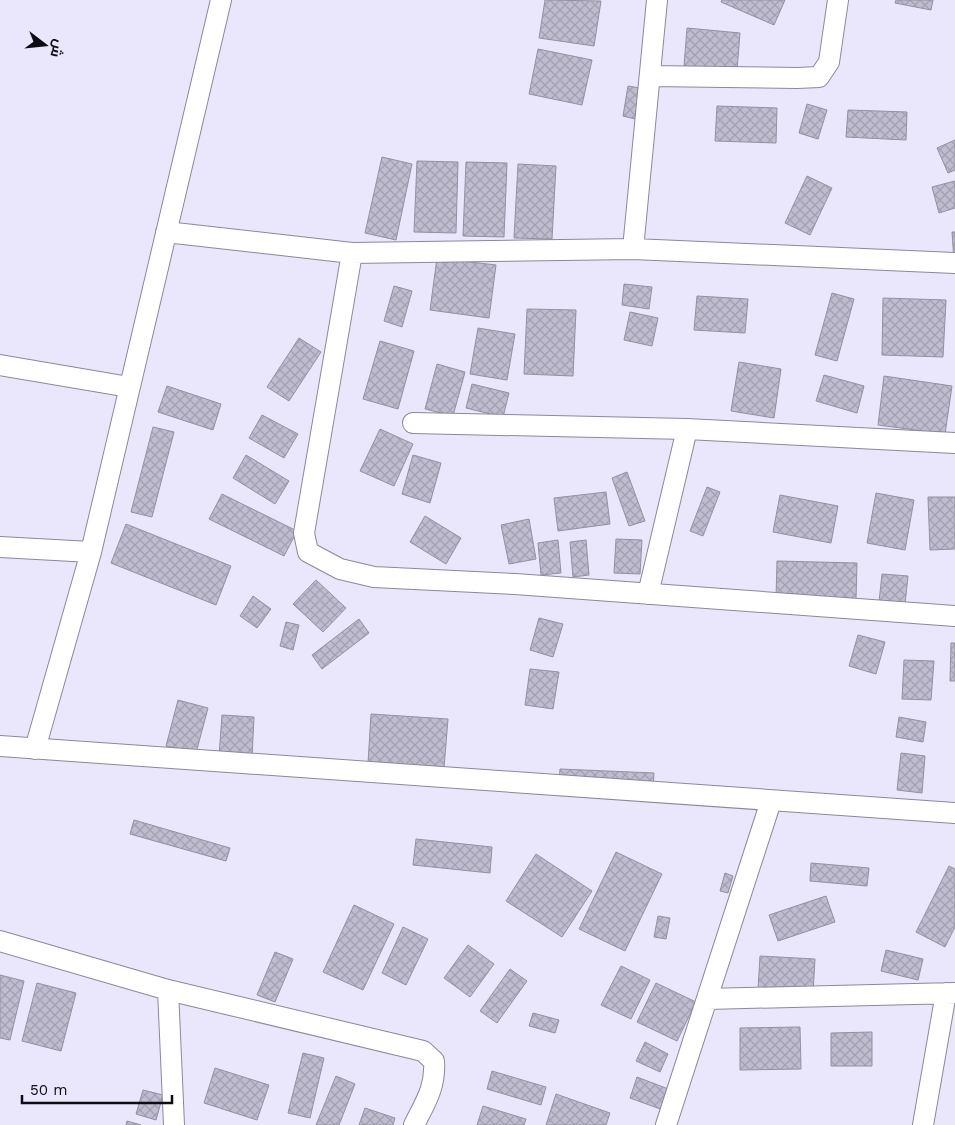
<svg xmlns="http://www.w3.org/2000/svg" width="955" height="1125" font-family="'Work Sans',Cairo,sans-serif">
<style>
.building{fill:url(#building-cross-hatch);stroke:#9490a3}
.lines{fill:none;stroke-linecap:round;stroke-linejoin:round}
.minor-casing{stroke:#8c889b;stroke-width:22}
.minor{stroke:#fff;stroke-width:20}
</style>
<defs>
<pattern id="building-cross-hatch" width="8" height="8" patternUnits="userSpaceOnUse" patternTransform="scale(1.25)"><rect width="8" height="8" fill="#c0bcd0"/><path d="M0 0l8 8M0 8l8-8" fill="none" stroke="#a4a0b2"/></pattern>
</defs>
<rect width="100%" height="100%" fill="#eae6fb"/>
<path class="building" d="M545,0L601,1L594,46L539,38Z
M722,0H785L774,25L721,2Z
M896,0H933L931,10L895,3Z
M687,28L740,33L737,70L684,66Z
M538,49L592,60L582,105L529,94Z
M628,86L640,88L635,119L623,116Z
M807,104L827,110L818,139L799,133Z
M717,106L777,108L776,143L715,141Z
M848,110L907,112L906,140L846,137Z
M955,140V170L948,173L937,148Z
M382,157L412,164L396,240L365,233Z
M417,161L458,162L456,233L414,232Z
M466,162L507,163L504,237L463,236Z
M518,164L556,166L552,239L514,238Z
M807,176L832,188L810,235L785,223Z
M955,181V208L939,213L932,187Z
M952,232H955V261H954Z
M437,258L496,265L489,318L430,310Z
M624,284L652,287L649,309L622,305Z
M394,286L412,291L402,327L384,321Z
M832,293L854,299L837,361L815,355Z
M697,296L748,299L745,333L694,330Z
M883,298L946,300L943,357L882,355Z
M527,309L576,310L573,376L524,374Z
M630,312L658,318L652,346L624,340Z
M478,328L515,334L507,380L470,374Z
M299,338L321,352L289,401L267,387Z
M380,341L414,351L398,409L363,399Z
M739,362L781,369L774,418L731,411Z
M437,364L465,372L453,416L425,409Z
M824,375L864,386L857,413L816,401Z
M884,376L952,386L945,434L878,425Z
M472,384L509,393L503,417L466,408Z
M167,386L221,404L213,430L158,412Z
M262,415L298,434L284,458L249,438Z
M153,427L174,432L152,517L131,512Z
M380,429L413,444L394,486L360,471Z
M246,455L289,481L275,504L233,478Z
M413,455L441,463L430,503L402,494Z
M627,472L645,521L629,526L612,478Z
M707,487L720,492L703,536L690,531Z
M606,492L610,524L558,531L554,498Z
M876,493L914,500L905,550L867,543Z
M222,494L297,531L284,556L209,519Z
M780,495L838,506L831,543L773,532Z
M928,497H955V549L930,550Z
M425,516L461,538L446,564L410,542Z
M529,519L536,559L509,564L501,525Z
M126,524L231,566L216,605L111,563Z
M616,539L642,540L640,574L614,573Z
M558,540L561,573L541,575L538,543Z
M586,540L589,575L573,577L570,542Z
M777,561L857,563L856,600L776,599Z
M882,574L908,576L905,604L879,602Z
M316,580L346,608L323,632L293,604Z
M253,596L271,609L257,628L240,616Z
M539,618L563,624L553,657L530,650Z
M359,619L369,633L322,669L312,655Z
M286,622L299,625L293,650L280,646Z
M858,635L885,642L876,674L849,666Z
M951,643H955V681H950Z
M904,660L934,661L931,700L902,699Z
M530,669L559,672L553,709L525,705Z
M178,700L208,708L196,753L166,746Z
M371,714L448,719L444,768L368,763Z
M222,715L254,717L252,758L219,756Z
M899,717L926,722L923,742L896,737Z
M901,753L925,756L922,793L897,790Z
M560,769L654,773L653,788L559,783Z
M134,820L230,848L226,861L130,834Z
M416,839L492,847L490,873L413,865Z
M616,852L662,874L625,951L579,929Z
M536,854L592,891L562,937L506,901Z
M811,863L869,868L867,886L810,881Z
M949,866L955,869V927L945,947L916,932Z
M725,873L733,876L728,893L720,891Z
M826,896L835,922L778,941L769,915Z
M354,905L394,924L363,990L323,972Z
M658,916L670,918L666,939L654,937Z
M403,927L428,939L406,985L382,973Z
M468,945L494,964L470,997L444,978Z
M886,950L923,959L918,980L881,971Z
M275,952L293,959L275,1002L257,995Z
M760,956L815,959L813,993L758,990Z
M621,966L650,980L631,1019L601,1005Z
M510,969L527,981L497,1023L480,1011Z
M0,975L24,981L10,1040L0,1038Z
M37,983L76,993L61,1051L22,1041Z
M656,983L696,1002L677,1041L637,1022Z
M533,1013L559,1020L555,1033L529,1026Z
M800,1027L801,1069L740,1070V1028Z
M872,1032V1066H831V1033Z
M645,1042L668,1054L660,1072L636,1061Z
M303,1053L324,1058L310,1118L288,1113Z
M215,1068L269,1085L257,1120L204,1103Z
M492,1071L546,1087L541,1105L487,1089Z
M336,1076L355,1084L339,1125H316Z
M637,1077L671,1090L663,1110L630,1098Z
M143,1090L163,1095L156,1120L136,1114Z
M556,1094L610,1113L606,1125H546Z
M483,1106L526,1119L524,1125H477Z
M365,1108L395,1118L393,1125H359Z
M127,1121L141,1125H126Z"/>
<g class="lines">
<g class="minor-casing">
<path id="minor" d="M650,76L797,78L819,77L829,62L838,0
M166,232L352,253L633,249L955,263
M633,249L657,0
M352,253L304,533L308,552L340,569L374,577L515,584L955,616
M0,365L129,387
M413,423L687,429L955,443
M0,547L91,552
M648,594L687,429
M0,746L955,813
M35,749L91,552L221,0
M0,941L168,990L423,1051L434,1061C436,1087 425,1103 414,1125
M168,990L174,1125
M707,999L955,993
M666,1125L771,801
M923,1125L946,993"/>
</g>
<use href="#minor" class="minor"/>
</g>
<g transform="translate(45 45) rotate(106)" stroke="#eae6fb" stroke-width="4" paint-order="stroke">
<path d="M0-4L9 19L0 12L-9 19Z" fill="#0e0c13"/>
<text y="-8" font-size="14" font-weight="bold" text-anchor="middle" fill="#0e0c13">ش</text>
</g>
<path d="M22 1095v8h150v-8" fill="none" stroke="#0e0c13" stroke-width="2.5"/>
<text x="30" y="1095" font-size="15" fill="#0e0c13" stroke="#eae6fb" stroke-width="4" paint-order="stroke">50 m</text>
</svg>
